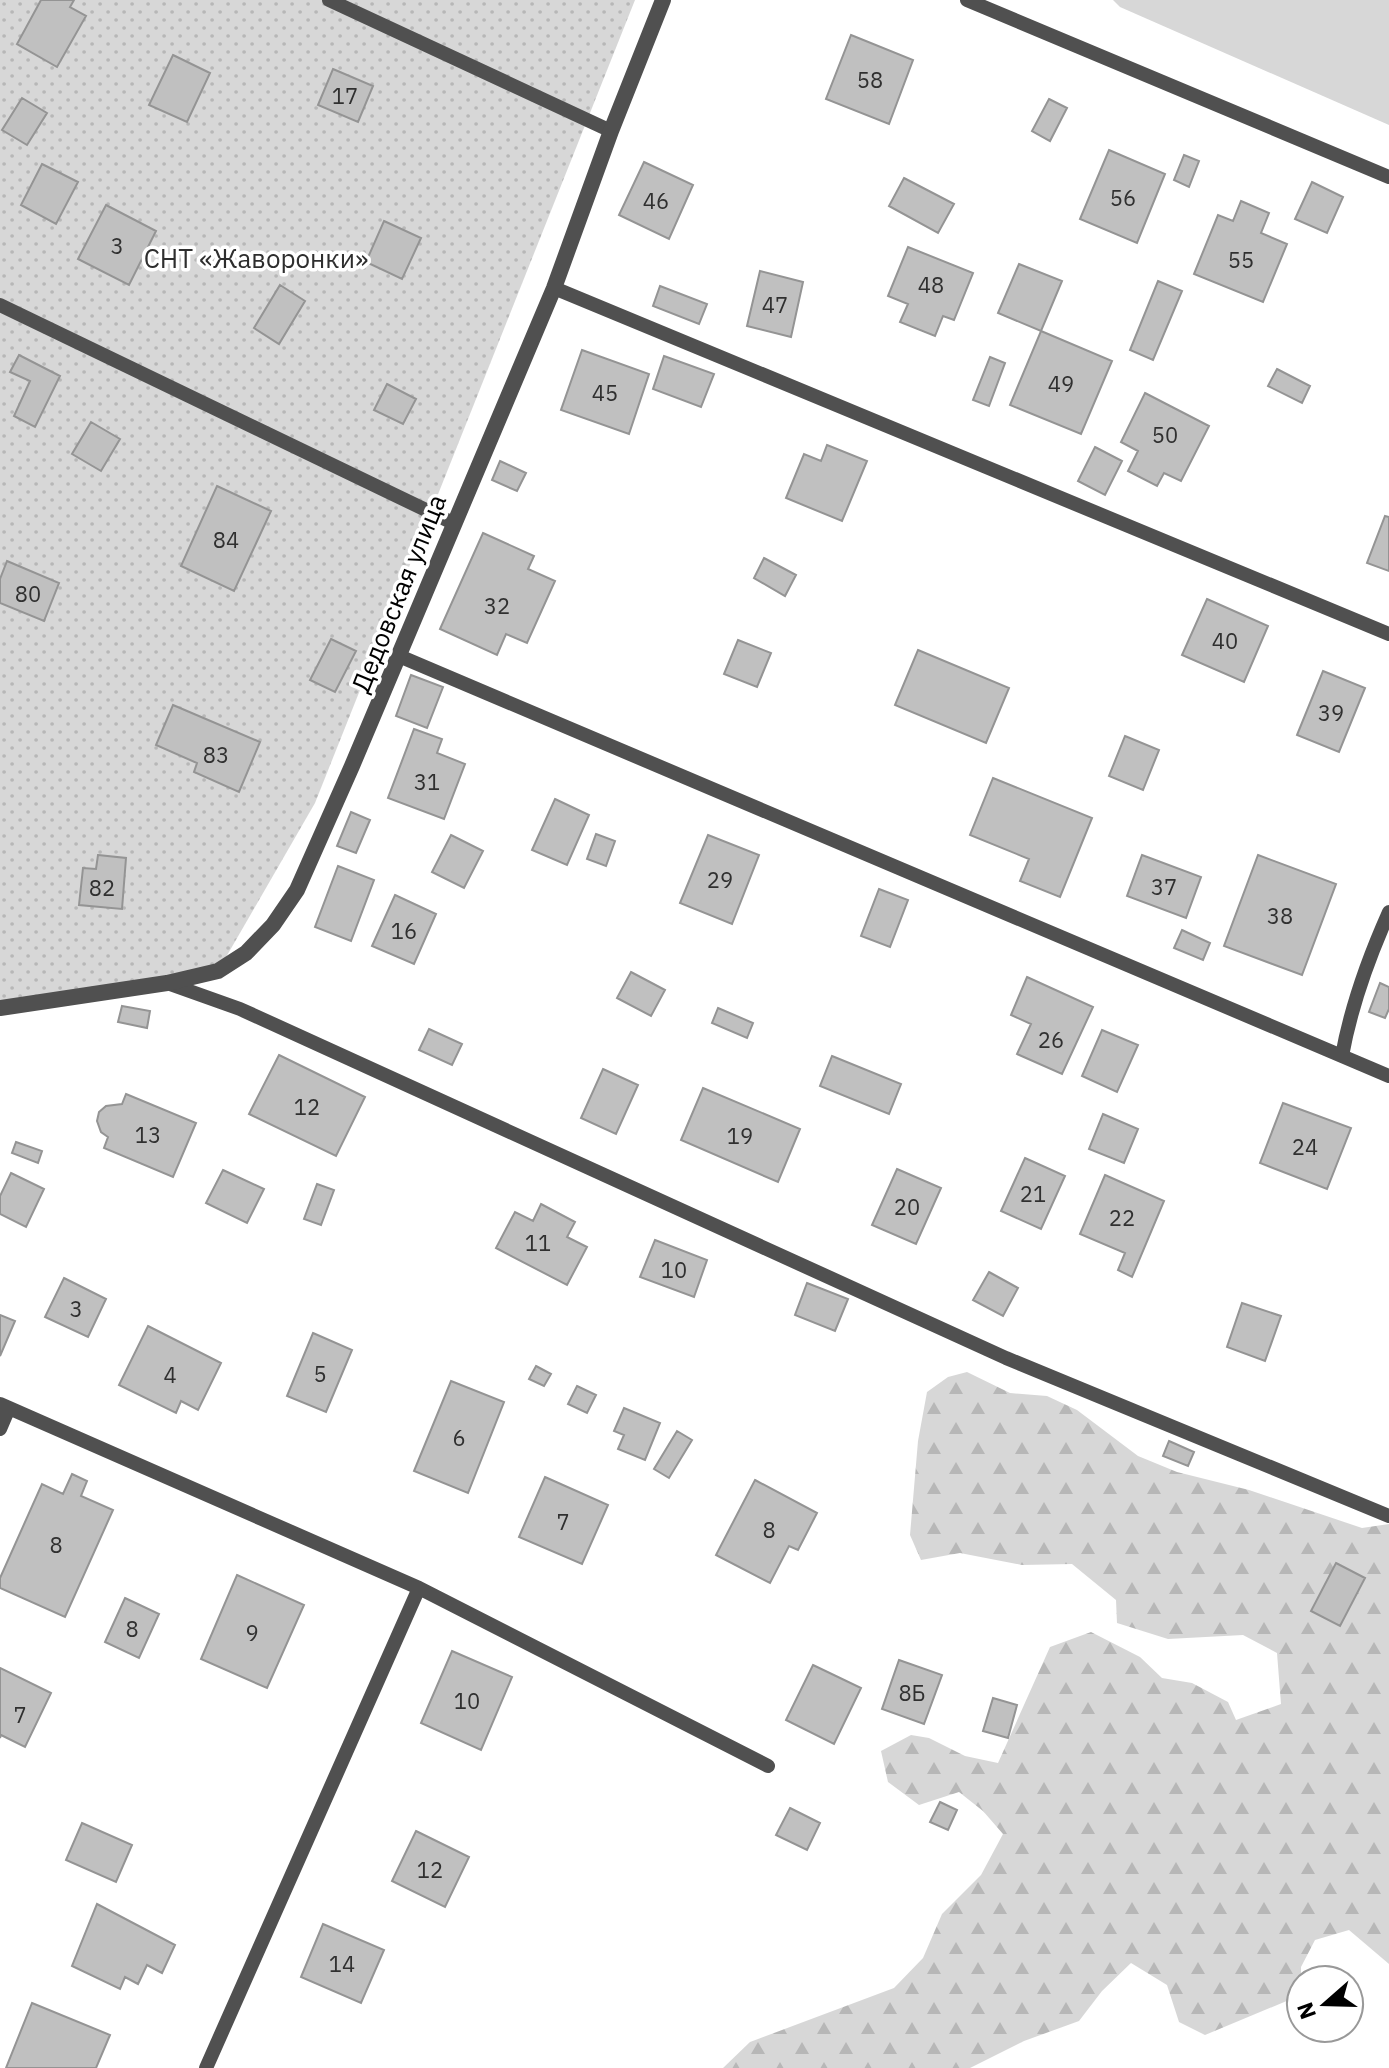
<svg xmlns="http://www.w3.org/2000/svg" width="1389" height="2068" font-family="'IBM Plex Sans',sans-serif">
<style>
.grass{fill:#d7d7d7}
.forest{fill:url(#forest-firs)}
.park{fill:url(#park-dots)}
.building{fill:#c0c0c0;stroke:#949494;stroke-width:2}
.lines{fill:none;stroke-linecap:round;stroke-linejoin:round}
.service{stroke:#505050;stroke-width:14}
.minor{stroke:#505050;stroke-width:16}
.labels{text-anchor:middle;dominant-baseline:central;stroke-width:7;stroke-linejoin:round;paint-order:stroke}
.number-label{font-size:22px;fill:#303030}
.park-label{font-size:26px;fill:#2e2e2e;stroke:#fff}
.street-label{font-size:26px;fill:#000;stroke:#fff}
</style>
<defs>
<pattern id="forest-firs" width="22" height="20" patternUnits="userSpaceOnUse" patternTransform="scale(2)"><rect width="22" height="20" fill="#d7d7d7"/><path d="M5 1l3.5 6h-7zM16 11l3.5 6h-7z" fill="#b7b7b7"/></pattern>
<pattern id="park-dots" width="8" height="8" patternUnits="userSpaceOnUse" patternTransform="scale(2)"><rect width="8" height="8" fill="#d7d7d7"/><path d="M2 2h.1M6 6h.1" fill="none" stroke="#b7b7b7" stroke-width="1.8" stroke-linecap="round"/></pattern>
</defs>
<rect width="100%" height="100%" fill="#fff"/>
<path class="grass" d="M1113,0H1389V125L1120,7Z"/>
<path class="forest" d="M967,1372L1010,1393L1047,1396L1077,1410L1138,1456L1177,1472L1249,1490L1362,1528L1389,1524V1964L1349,1930L1315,1940L1301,1967V1995L1205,2035L1179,2022L1167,1985L1131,1963L1102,1991L1079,2021L1024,2041L970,2068H723L750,2042L894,1988L923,1958L942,1914L981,1875L1003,1834L983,1811L959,1792L919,1805L888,1782L881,1751L911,1735L929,1738L965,1756L998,1763L1050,1647L1091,1632L1140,1657L1162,1678L1192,1683L1228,1702L1236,1720L1281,1704L1277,1653L1243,1635L1168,1639L1117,1623L1116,1600L1072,1564L1022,1565L960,1553L921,1560L910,1535L918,1441L927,1392L948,1377Z"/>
<path class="park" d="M0,0H635L315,803L218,971L0,1007Z"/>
<path class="building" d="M41,0H74L70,7L86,16L57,67L17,44Z
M851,35L913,60L889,124L826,99Z
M173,55L210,73L187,122L149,105Z
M333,69L373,86L358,122L318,105Z
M22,98L47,113L27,145L2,130Z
M1049,99L1067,108L1050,141L1032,131Z
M1109,150L1165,174L1137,243L1080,219Z
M1184,155L1199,161L1189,187L1174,180Z
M644,162L693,185L669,239L619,215Z
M42,164L78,182L56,224L21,205Z
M904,178L954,204L938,233L889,206Z
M1312,182L1343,197L1327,233L1295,219Z
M1241,201L1269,213L1261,233L1287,244L1263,302L1194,274L1218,215L1233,221Z
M106,205L156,231L129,285L78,259Z
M384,221L421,238L402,279L366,262Z
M908,247L973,273L954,320L943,316L935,336L900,322L908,304L888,296Z
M1019,264L1062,281L1041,331L998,313Z
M760,271L803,282L791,337L747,326Z
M1158,281L1182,291L1153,360L1130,350Z
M280,285L305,301L279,344L254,328Z
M660,286L707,304L699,324L653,306Z
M1041,331L1112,361L1081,434L1010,405Z
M582,350L649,374L629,434L561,410Z
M19,355L60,376L35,427L14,416L30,381L10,372Z
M664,356L714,374L701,407L653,389Z
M990,357L1005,363L989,406L973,400Z
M1277,369L1310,386L1302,403L1268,386Z
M387,384L416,399L403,424L374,410Z
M1145,393L1209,426L1181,481L1164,473L1157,486L1128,471L1138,451L1121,442Z
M91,422L120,439L101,471L72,454Z
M827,445L867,461L842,521L786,498L804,454L821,461Z
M1095,447L1122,461L1105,495L1078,481Z
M500,461L526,473L517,491L492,480Z
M217,486L271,511L234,591L181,566Z
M1385,516L1389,517V571L1367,563Z
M483,533L534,556L528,569L555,581L527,643L506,634L497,655L440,629Z
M764,558L796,575L785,596L754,578Z
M7,561L59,583L44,621L0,603V579Z
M1207,599L1268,626L1244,682L1182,655Z
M331,639L356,651L335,692L310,680Z
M738,640L771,653L757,687L724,674Z
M918,650L1009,688L986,743L895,705Z
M1323,671L1365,688L1339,752L1297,735Z
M411,675L443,687L427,728L396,716Z
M173,705L260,742L239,792L194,772L197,763L156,745Z
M414,729L442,739L437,753L465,764L444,819L388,798Z
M1125,736L1159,750L1143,790L1109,776Z
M993,778L1092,818L1060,897L1020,881L1029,859L970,835Z
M555,799L589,815L567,865L532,850Z
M351,812L370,820L356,853L337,846Z
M596,834L615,841L606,866L587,859Z
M451,835L483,851L464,888L432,872Z
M708,835L759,855L732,924L680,903Z
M98,855L126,858L122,909L79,905L83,868L96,869Z
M1142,855L1201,877L1186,918L1127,896Z
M1258,855L1336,884L1302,975L1224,946Z
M338,866L374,880L351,941L315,927Z
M879,889L908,900L890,947L861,936Z
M395,895L436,914L414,964L372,946Z
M1182,930L1210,943L1203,960L1174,948Z
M631,972L665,990L651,1016L617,998Z
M1027,977L1093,1007L1062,1074L1017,1054L1031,1024L1011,1015Z
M1380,983L1389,987V1009L1385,1018L1369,1012Z
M122,1006L150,1011L147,1028L118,1022Z
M718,1008L753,1023L747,1038L712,1023Z
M429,1029L462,1044L452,1065L419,1050Z
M1102,1030L1138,1045L1117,1092L1082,1076Z
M279,1055L365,1097L336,1156L249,1114Z
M832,1056L901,1084L889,1114L820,1086Z
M603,1069L638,1085L616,1134L581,1118Z
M703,1088L800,1129L778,1182L681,1140Z
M126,1094L196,1123L173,1177L104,1148L108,1137L101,1132L97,1121L99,1112L106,1106L122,1104Z
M1283,1103L1351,1128L1327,1189L1260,1163Z
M1103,1114L1138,1129L1124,1163L1089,1149Z
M16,1142L42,1151L38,1163L12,1153Z
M1025,1158L1065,1176L1041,1229L1001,1211Z
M897,1169L941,1188L916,1244L872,1225Z
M223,1170L264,1189L247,1223L206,1203Z
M11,1173L44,1189L26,1227L0,1214V1196Z
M1105,1175L1164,1201L1132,1277L1118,1270L1125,1253L1080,1234Z
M317,1184L334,1190L321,1225L304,1219Z
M541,1204L575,1222L567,1237L587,1247L567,1285L496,1248L515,1212L533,1221Z
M655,1240L707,1260L694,1297L640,1277Z
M989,1272L1018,1288L1003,1316L973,1300Z
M64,1278L106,1299L88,1337L45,1317Z
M807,1283L848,1299L835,1331L795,1315Z
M1242,1303L1281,1316L1265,1361L1227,1347Z
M0,1315L15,1321L0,1356Z
M148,1326L221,1363L198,1410L181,1401L176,1413L119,1385Z
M313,1333L352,1350L326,1412L287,1396Z
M536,1366L551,1374L544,1386L529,1379Z
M451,1381L504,1402L468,1493L414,1471Z
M577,1386L596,1395L587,1413L568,1404Z
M624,1408L660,1423L645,1460L618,1449L624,1435L614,1431Z
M677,1431L692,1440L669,1478L654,1469Z
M1169,1441L1194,1452L1188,1466L1163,1456Z
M72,1474L87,1481L81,1496L113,1510L65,1617L0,1588V1578L42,1484L63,1494Z
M545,1477L608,1505L582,1564L519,1537Z
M755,1480L817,1513L798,1550L789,1546L770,1583L716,1555Z
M1336,1563L1365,1578L1340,1626L1311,1611Z
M237,1575L304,1605L267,1688L201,1659Z
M125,1598L159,1614L139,1658L105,1642Z
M452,1651L512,1677L481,1750L421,1723Z
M899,1660L942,1675L924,1724L882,1709Z
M813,1665L861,1688L834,1744L786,1720Z
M0,1668L51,1693L25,1747L1,1735L0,1738Z
M993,1698L1017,1705L1008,1738L983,1731Z
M940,1802L957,1810L948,1830L930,1822Z
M790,1808L820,1823L807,1850L776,1835Z
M82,1823L132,1845L116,1882L66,1860Z
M416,1831L469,1857L445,1907L392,1881Z
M97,1904L175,1945L162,1973L147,1965L138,1984L125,1977L120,1989L72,1966Z
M323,1924L384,1950L361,2003L301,1977Z
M32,2003L110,2035L96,2068H6Z"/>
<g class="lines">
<path class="service" d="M329,0L611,131
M967,0L1389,177
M554,288L1389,634
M0,305L453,523
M399,656L1389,1076
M167,983L240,1009L1006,1358L1389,1516
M1342,1056C1351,1006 1368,959 1389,912
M0,1404L419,1588L768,1766
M0,1429L9,1408
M206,2068L419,1588"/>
<path class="minor" d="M0,1008L167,983L218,971L246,953L273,925L297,890L352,766L554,288L611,131L663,0"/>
</g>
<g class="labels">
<g class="number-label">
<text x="870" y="79">58</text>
<text x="345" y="95">17</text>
<text x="1123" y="197">56</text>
<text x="656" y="200">46</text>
<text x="117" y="245">3</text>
<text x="1241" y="259">55</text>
<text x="931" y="284">48</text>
<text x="775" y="304">47</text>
<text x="1061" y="383">49</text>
<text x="605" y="392">45</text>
<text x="1165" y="434">50</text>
<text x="226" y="539">84</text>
<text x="28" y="593">80</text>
<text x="497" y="605">32</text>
<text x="1225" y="640">40</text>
<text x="1331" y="712">39</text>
<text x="216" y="754">83</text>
<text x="427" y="781">31</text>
<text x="720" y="879">29</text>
<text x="1164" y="886">37</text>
<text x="102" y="887">82</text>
<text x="1280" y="915">38</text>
<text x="404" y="930">16</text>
<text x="1051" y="1039">26</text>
<text x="307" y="1106">12</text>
<text x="148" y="1134">13</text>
<text x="740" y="1135">19</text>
<text x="1305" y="1146">24</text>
<text x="1033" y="1193">21</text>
<text x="907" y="1206">20</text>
<text x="1122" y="1217">22</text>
<text x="538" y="1242">11</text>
<text x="674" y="1269">10</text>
<text x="76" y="1308">3</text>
<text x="320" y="1373">5</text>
<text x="170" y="1374">4</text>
<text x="459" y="1437">6</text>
<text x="563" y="1521">7</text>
<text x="769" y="1529">8</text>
<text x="56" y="1544">8</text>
<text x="132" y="1628">8</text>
<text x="252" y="1632">9</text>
<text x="912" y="1692">8Б</text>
<text x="467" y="1700">10</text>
<text x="20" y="1714">7</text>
<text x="430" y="1869">12</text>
<text x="342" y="1963">14</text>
</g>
<g class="park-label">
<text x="256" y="258">СНТ «Жаворонки»</text>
</g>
<g class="street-label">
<text transform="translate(398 593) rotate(-68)">Дедовская улица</text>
</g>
</g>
<g transform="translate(1325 2004) rotate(250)"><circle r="38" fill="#ffffff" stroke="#999999" stroke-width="2"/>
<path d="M0-6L14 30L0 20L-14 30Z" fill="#000000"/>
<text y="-12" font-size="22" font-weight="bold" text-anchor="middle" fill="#000000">N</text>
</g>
</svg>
